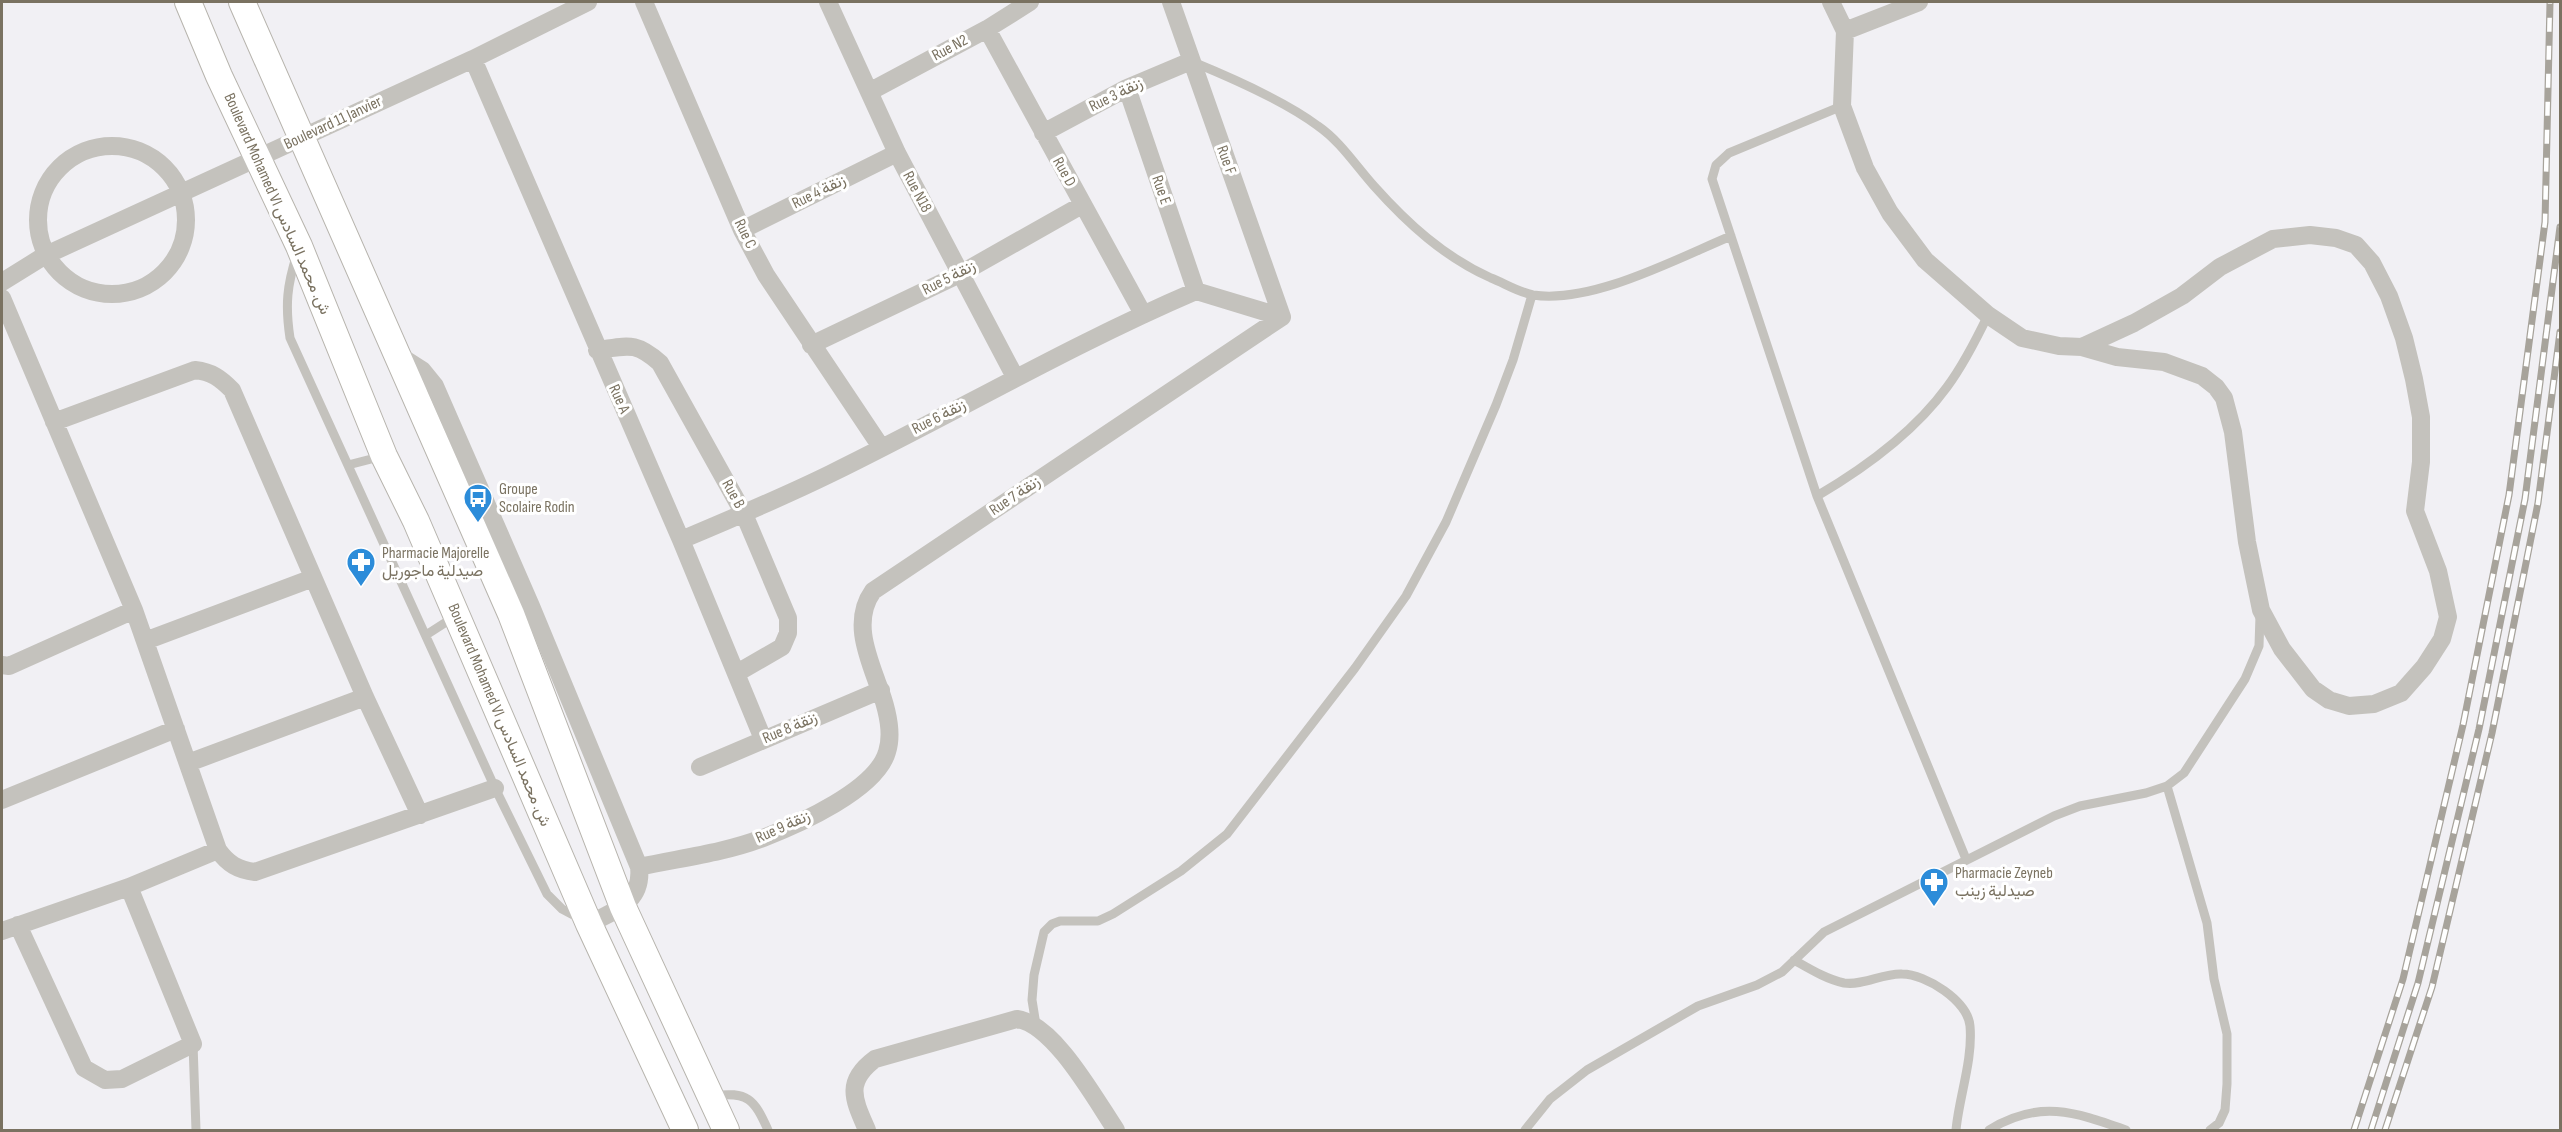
<svg xmlns="http://www.w3.org/2000/svg" width="2562" height="1132" font-family="'Sofia Sans Condensed',Vazirmatn,sans-serif">
<style>
.lines{fill:none;stroke-linecap:round;stroke-linejoin:round}
.secondary-casing{stroke:#b7b4ad;stroke-width:28}
.lane{stroke:#c4c2bd;stroke-width:9}
.street{stroke:#c4c2bd;stroke-width:18}
.secondary{stroke:#fff;stroke-width:26}
.rail-casing{stroke:#a7a39b;stroke-width:7}
.rail{stroke:#fff;stroke-width:4.5;stroke-dasharray:14;stroke-linecap:butt}
.labels{text-anchor:middle;dominant-baseline:central;stroke-width:6;stroke-linejoin:round;paint-order:stroke}
.street-label{font-size:16px;fill:#7a7261;stroke:#fff}
.poi-label{font-size:16px;fill:#7a7261;stroke:#fff;text-anchor:start}
</style>
<rect width="100%" height="100%" fill="#f1f0f4"/>
<g class="lines">
<g class="secondary-casing">
<path id="secondary" d="M188,2L219,76L299,246L384,456L416,521L589,924L685,1130
M242,2L511,614L623,907L726,1130"/>
</g>
<path class="lane" d="M1193,62C1232,78 1285,101 1318,126C1340,141 1356,166 1374,186C1407,223 1444,257 1491,278C1504,283 1518,292 1533,295C1592,304 1676,259 1731,236
M1842,106L1729,153L1716,165L1712,179L1817,496L1966,859
M297,254C287,285 285,305 290,338L495,788L547,894L562,909L579,918
M348,465L383,456
M1817,496C1863,469 1915,431 1947,387C1964,364 1976,340 1988,315
M426,635L454,617
M2167,786L2207,923L2214,979L2227,1034V1084L2225,1110L2219,1123L2210,1130
M1794,960C1810,969 1826,979 1844,983C1863,986 1883,973 1902,974C1926,974 1968,1001 1970,1026C1973,1060 1959,1097 1956,1130
M1036,1025L1032,1000L1034,975L1044,932L1052,924L1060,921H1098L1113,914L1181,871L1227,834L1355,668L1406,596L1446,522L1496,405L1513,360L1532,295
M193,1044L196,1130
M712,1096C748,1091 754,1099 768,1130
M1525,1130L1550,1099L1587,1070L1698,1006L1757,985L1782,972L1824,932L2054,816L2080,806L2146,793L2167,786L2184,773L2245,679L2259,646L2260,616
M1989,1130C2039,1099 2075,1112 2126,1130"/>
<path class="street" d="M644,2L742,230L766,275L881,447
M828,2L897,153L1015,377
M1171,2L1282,317
M1831,2L1845,31L1842,106L1865,168L1890,213L1925,260L1988,315L2022,338L2059,346L2082,347L2134,323L2182,296L2220,267L2273,239L2310,235L2336,238L2356,245L2372,263L2389,296L2404,338L2414,379L2421,417V462L2415,511L2438,571L2448,617L2442,639L2424,667L2401,693L2374,704L2349,706L2329,700L2313,689L2282,649L2261,610L2247,542L2233,432L2224,398L2216,387L2202,376L2164,362L2117,357L2082,347
M987,29L1143,314
M1845,31L1919,2
M473,59L681,540L763,739
M1127,88L1196,291
M869,92L987,29L1030,2
M1043,133L1127,88L1191,61
M38 220a74 74 0 1 1 148 0a74 74 0 1 1-148 0Z
M742,230L897,153
M2,282L44,256L473,59L588,2
M1196,291L1282,317
M2,298L134,610L218,850C228,864 238,870 255,872L495,788
M811,345L960,274L1082,205
M597,350C628,346 635,341 660,363L744,514L788,618V633L782,647L737,673
M397,354L422,370L435,386L531,606L639,867C643,902 616,910 589,924
M54,422L195,370C212,372 220,378 232,390L365,697L420,815
M681,540C731,519 781,498 830,474C953,414 1070,345 1196,291
M145,641L313,578
M2,665L9,666L134,610
M188,763L365,697
M700,767L881,690
M2,800L176,729
M639,867C680,858 724,853 763,838C799,824 876,790 887,752C894,731 885,702 877,682C866,652 853,619 873,591L1282,317
M18,925L84,1068L105,1080L122,1079L193,1044L129,887
M2,931L129,887L218,850
M867,1130C854,1100 844,1082 875,1059L1017,1019C1054,1024 1095,1099 1116,1130"/>
<use href="#secondary" class="secondary"/>
<g class="rail-casing">
<path id="rail" d="M2354,1130L2403,979L2463,725L2509,495L2545,222L2550,2
M2371,1130L2418,983L2479,729L2525,499L2560,227
M2385,1130L2432,987L2492,733L2538,503L2560,332"/>
</g>
<use href="#rail" class="rail"/>
</g>
<defs>
<g id="bus-pin" transform="scale(1.5)"><path d="M0 17L-7.5 6A9.5 9.5 0 1 1 7.5 6Z" fill="#2c8cd9" stroke="#fff"/><path d="M-5-6H5V4H4V6H2V4H-2V6H-4V4H-5ZM-3.5-4V0h7V-4ZM-3.5 1.2v1.5H-2V1.2ZM2 1.2v1.5H3.5V1.2Z" fill="#fff"/></g>
<g id="pharmacy-pin" transform="scale(1.5)"><path d="M0 17L-7.5 6A9.5 9.5 0 1 1 7.5 6Z" fill="#2c8cd9" stroke="#fff"/><path d="M-2-6h4v4h4v4h-4v4h-4v-4h-4v-4h4Z" fill="#fff"/></g>
</defs>
<g fill-rule="evenodd">
<use href="#bus-pin" x="478" y="498"/>
<use href="#pharmacy-pin" x="361" y="562"/>
<use href="#pharmacy-pin" x="1934" y="882"/>
</g>
<g class="labels">
<g class="street-label">
<text transform="translate(950 48) rotate(-28)">Rue N2</text>
<text transform="translate(1116 95) rotate(-26)">Rue 3 زنقة</text>
<text transform="translate(333 123) rotate(-25)">Boulevard 11 Janvier</text>
<text transform="translate(1226 160) rotate(70)">Rue F</text>
<text transform="translate(1064 172) rotate(61)">Rue D</text>
<text transform="translate(1161 190) rotate(71)">Rue E</text>
<text transform="translate(819 192) rotate(-26)">Rue 4 زنقة</text>
<text transform="translate(917 192) rotate(62)">Rue N18</text>
<text transform="translate(277 204) rotate(66)">Boulevard Mohamed VI ش. محمد السادس</text>
<text transform="translate(745 234) rotate(64)">Rue C</text>
<text transform="translate(949 278) rotate(-27)">Rue 5 زنقة</text>
<text transform="translate(619 399) rotate(66)">Rue A</text>
<text transform="translate(939 417) rotate(-27)">Rue 6 زنقة</text>
<text transform="translate(733 494) rotate(61)">Rue B</text>
<text transform="translate(1015 496) rotate(-34)">Rue 7 زنقة</text>
<text transform="translate(499 715) rotate(67)">Boulevard Mohamed VI ش. محمد السادس</text>
<text transform="translate(790 728) rotate(-23)">Rue 8 زنقة</text>
<text transform="translate(783 827) rotate(-24)">Rue 9 زنقة</text>
</g>
<g class="poi-label">
<text x="499" y="489">Groupe<tspan x="499" dy="18">Scolaire Rodin</tspan></text>
<text x="382" y="553">Pharmacie Majorelle<tspan x="382" dy="18">صيدلية ماجوريل</tspan></text>
<text x="1955" y="873">Pharmacie Zeyneb<tspan x="1955" dy="18">صيدلية زينب</tspan></text>
</g>
</g>
<rect width="2562" height="1132" fill="none" stroke="#7a7261" stroke-width="6"/>
</svg>
